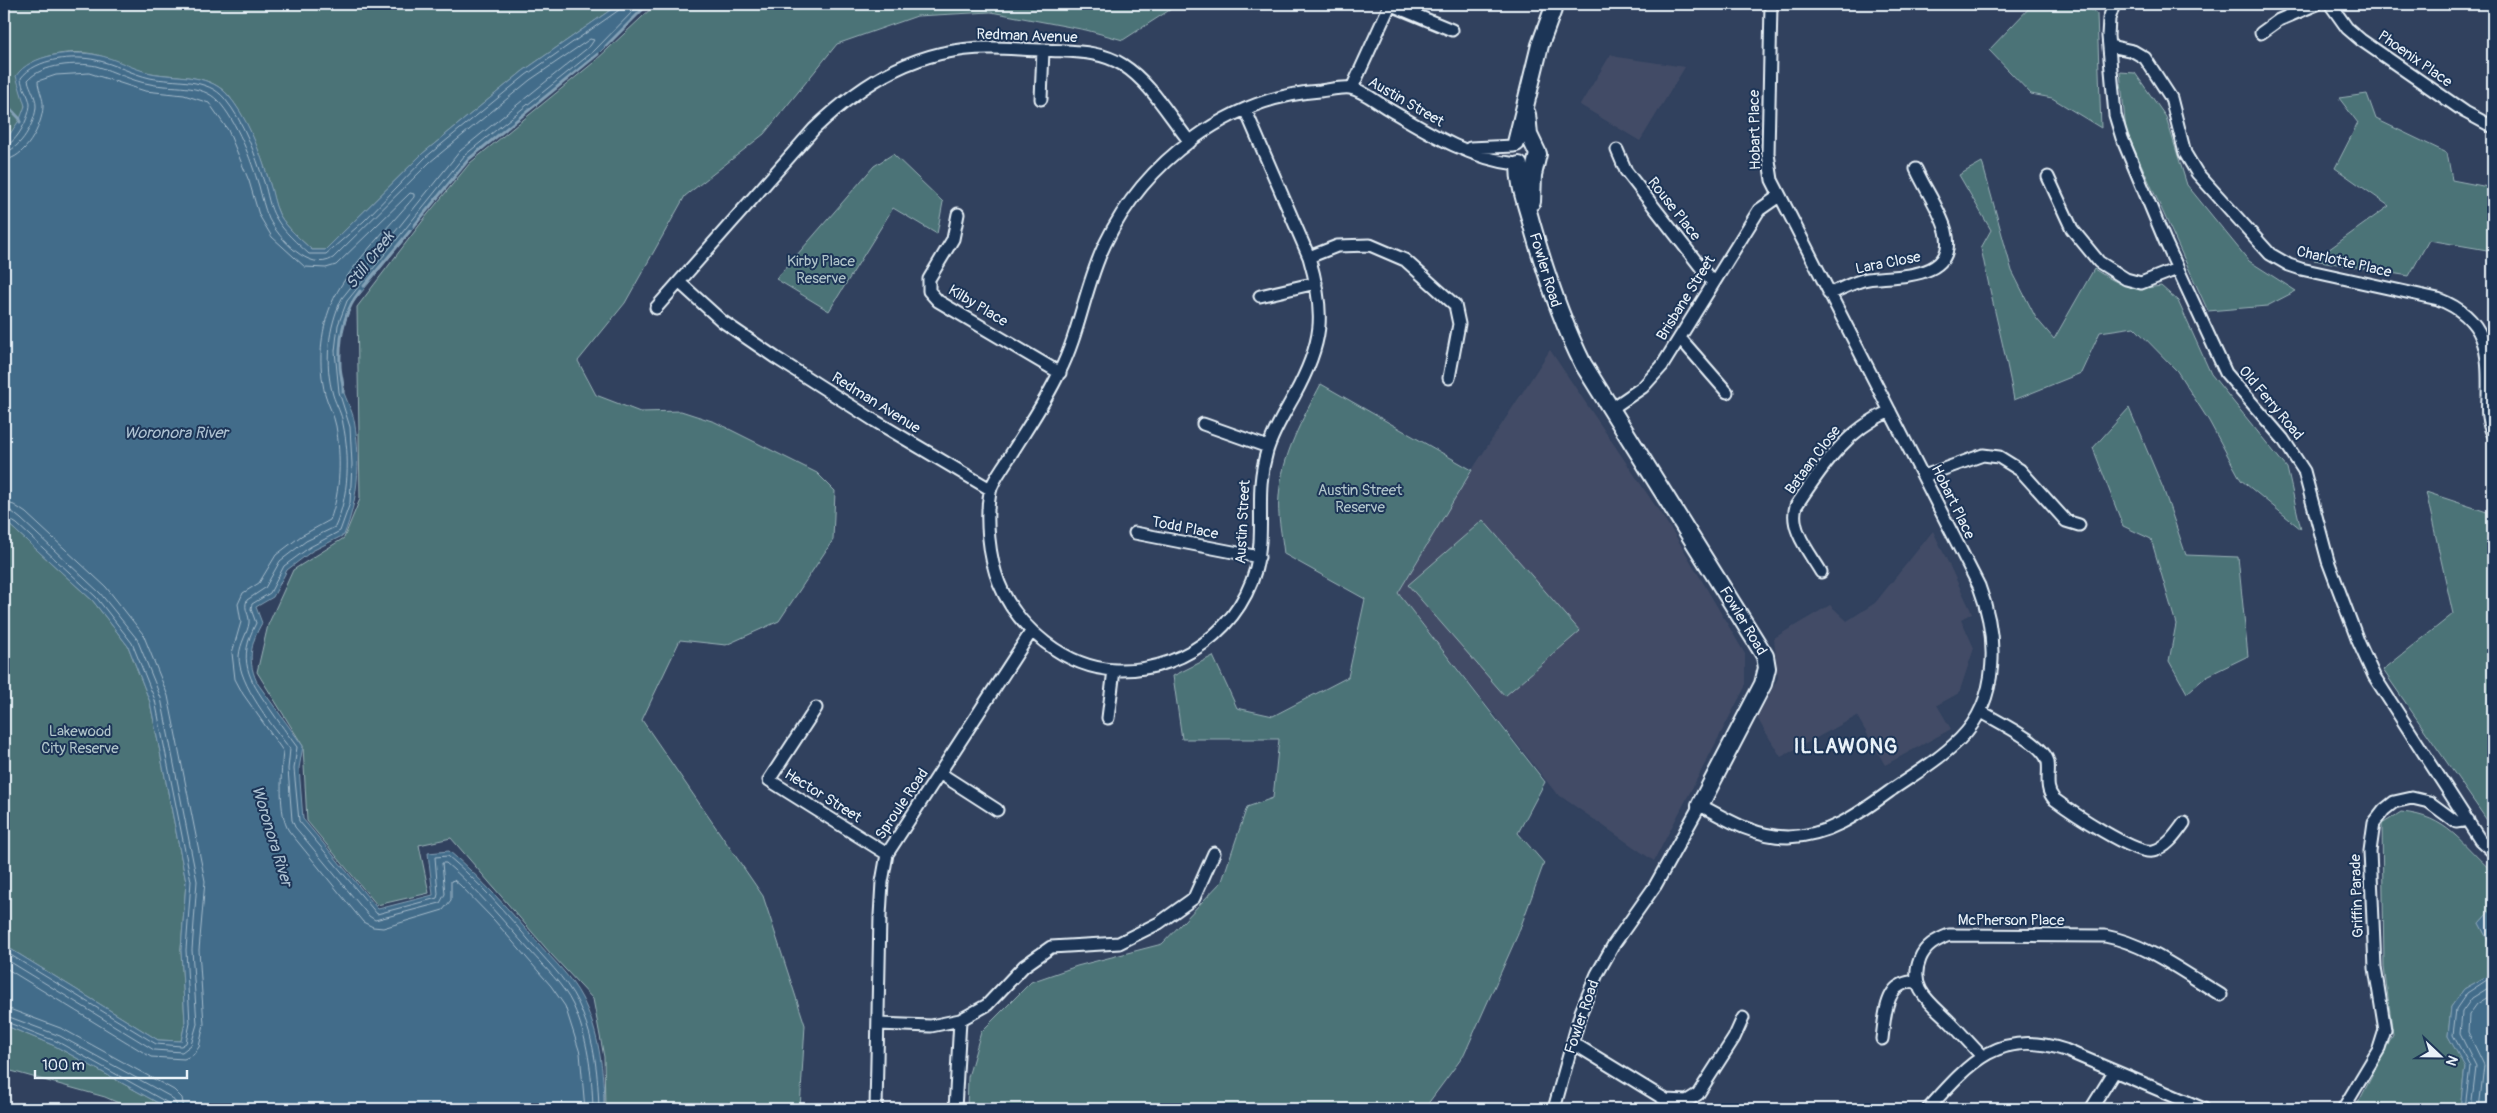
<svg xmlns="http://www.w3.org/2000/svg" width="2497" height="1113" font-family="Pangolin,sans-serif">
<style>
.built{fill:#424c66}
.green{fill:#4c7377;stroke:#9ab2b8}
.water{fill:#426c8a;stroke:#84a1b6}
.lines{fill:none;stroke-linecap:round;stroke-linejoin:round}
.shore{stroke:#a6bccc;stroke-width:1}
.stream{stroke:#84a1b6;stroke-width:3}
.street-casing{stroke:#e8f1f8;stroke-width:15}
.secondary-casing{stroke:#e8f1f8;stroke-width:20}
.street{stroke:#1d3557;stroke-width:11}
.secondary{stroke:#1d3557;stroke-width:16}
.labels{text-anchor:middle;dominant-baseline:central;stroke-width:4;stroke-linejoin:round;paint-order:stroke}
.street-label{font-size:15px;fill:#e8f1f8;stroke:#1d3557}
.park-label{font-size:15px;fill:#b1c5cb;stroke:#1d3557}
.water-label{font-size:16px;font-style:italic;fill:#aec2d2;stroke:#1d3557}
.district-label{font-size:20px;font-weight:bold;letter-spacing:1px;fill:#e8f1f8;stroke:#1d3557}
</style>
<rect width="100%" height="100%" fill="#31415e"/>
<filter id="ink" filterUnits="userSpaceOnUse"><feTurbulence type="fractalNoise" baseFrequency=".02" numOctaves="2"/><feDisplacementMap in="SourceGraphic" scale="10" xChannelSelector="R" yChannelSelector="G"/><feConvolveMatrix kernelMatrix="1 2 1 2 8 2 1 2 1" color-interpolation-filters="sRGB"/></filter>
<g filter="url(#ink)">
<path class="built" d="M1611,54L1617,57L1685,67L1640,141L1580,105Z
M1550,350L1675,535L1745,654V687L1654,861L1556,793L1398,593L1472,470Z
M1933,531L1972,613L1961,619L1974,648L1959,693L1937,705L1951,729L1885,765L1857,716L1781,757L1757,718L1778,678L1774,638L1830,605L1847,621L1875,603Z"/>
<path class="green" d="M4,4H619L523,71L422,154L325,250H312C300,239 287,228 279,214C274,204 272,192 269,181C260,153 248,120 229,96C209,73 178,78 151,73C134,70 118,61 101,56C77,48 37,54 19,72C18,84 21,89 24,100C28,115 12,133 4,143Z
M656,4H1179L1123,40L1086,30L991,12L917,16L837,44L764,134L685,196L625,303L578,361L596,395L640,412L681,411L715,422L817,473L835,491L833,540L779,621L726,645L680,640L642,720L763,896L805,1025L800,1109H605L604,1057L593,999L551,954L451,838L419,845L429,893L377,905L307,821L303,746L257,672L268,625L293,570L344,538L360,499L357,307L428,214L470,163L593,63Z
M2033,4H2084L2097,14L2101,128L2052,98L2031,94L1989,50Z
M2120,72L2135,73L2166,117L2187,185L2249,261L2296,291L2267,306L2208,311L2126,131Z
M2367,94L2376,119L2447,153L2452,180L2493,188V251L2429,240L2409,276L2314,260L2389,206L2335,168L2358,123L2339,98Z
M893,154L943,202L937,234L893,208L829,311L776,279L874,166Z
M1982,162L2012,271L2036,318L2054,339L2094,269C2120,285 2130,291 2161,286L2178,301L2211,374L2287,468L2301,529L2241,480L2209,421L2177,371L2134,327L2100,332L2081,373L2014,400C2005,349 1991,299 1981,248L1991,230L1959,175Z
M1321,384L1472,470L1398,593L1545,782L1518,833L1544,863L1518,934L1464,1055L1424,1109H967L968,1077L981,1032L1031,982L1077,966L1162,944L1222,881L1247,807L1273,798L1279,739H1182L1173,676L1213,656L1237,708L1273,716L1348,677L1365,599L1284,554C1282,535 1277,515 1279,496C1282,455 1302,420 1321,384Z
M2129,408L2163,488L2186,555L2238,557L2248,656L2207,676L2187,693L2169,661L2176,624L2151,539L2123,526L2093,448Z
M2426,492L2493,514V829L2383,670L2453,614Z
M4,520L93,601L128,646L150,702L186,882L181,950L185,1023L181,1041L158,1040L4,945Z
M1483,520L1580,631L1505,696L1408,585Z
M2401,812C2448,816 2460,843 2493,872V911H2490L2479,923L2492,948L2489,975L2464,989L2451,1007L2448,1036L2465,1066L2460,1109H2355L2393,1035L2384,967L2382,824Z
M4,1025L55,1046L169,1109H132L105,1097L4,1069Z"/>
<path class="water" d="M619,4H648L598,54L469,159L352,304C339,331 336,364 344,393C348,404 354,414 355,426C361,463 358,500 344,535L312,551L287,570L273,597L256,607L262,623C250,643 247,663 258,684L303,746L299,768L303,819L378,909L433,895L428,853L449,851C483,880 510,911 539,944C554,961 571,977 582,998C599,1031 604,1072 604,1109H169L55,1046L4,1025V945L158,1040L181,1041L185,1023L181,950L186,882L150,702L128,646L93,601L4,520V143L20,119L25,106L16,76C30,54 73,50 97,55C115,58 132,69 151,73C176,78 206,73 226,93C247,115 260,152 269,181C273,192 274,204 279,214C287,228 300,239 312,250H325L422,154L523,71Z
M2490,911H2493V1109H2460L2465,1067L2448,1036L2451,1007L2464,989L2489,975L2492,948L2479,923Z"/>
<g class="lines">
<path class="shore" d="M4,146C17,144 30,116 30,104C29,94 21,87 21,78C36,58 74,55 96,60C115,64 132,74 150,78C175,83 207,77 225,99C244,122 255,154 264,182C268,194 269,207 276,218C284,232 297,243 309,254H326L364,221L426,157L526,75L619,10L621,4
M4,152C20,151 36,121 36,106C36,96 30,89 28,80C42,64 77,62 96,66C114,71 131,81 150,84C172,89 201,83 218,101C237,121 251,160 259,186C262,197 264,208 269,219C279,238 309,273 333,258L430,162L530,80L590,39L594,40L590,46L460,151L342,298C328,327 324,364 333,395C336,405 342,414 343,424C350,457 349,496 335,527L306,541L280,561L265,588L247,600C243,610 250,614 249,623C248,632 240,643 239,656C238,684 273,726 290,749L288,769L292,820L295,827L369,916L375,920L440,903L445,894L442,863H446C478,890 503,921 530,951C545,968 563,984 573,1005C588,1038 592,1074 593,1109
M4,160C25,159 42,126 43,107C44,98 38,90 38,81L56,75L89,73L145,91L184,95L209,103L228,130L249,181L259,215L272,237L305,267L326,268L336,265L410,193L414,194V197C390,226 344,271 331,305C320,332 318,365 325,394C328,405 334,415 336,426C341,456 341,491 330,520L301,536L276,555L259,583L243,593L238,604L241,622L232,653L235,679L243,694L283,751C281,771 278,815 289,831L363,922L373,927L383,928L443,910L451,900V881L454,880L460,885L494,920L551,986L565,1006L580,1053L585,1109
M4,502L14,505L26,513L106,587L143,634L168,696L205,881L199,950L204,1024L199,1047L193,1055L184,1059L151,1057L4,967
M4,510L11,511L21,519L100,593L137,639L161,698L197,881L192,950L197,1024L191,1045L182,1052L154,1050L4,958
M4,516L17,524L96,597L132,643L155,700L191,881L186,950L190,1023L186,1043L181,1046L156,1044L4,951
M4,1007L63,1029L174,1090L182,1098L184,1109
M4,1015L60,1036L171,1097L176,1103L177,1109
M4,1021L58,1042L168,1103L170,1109
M599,1109C598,1076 595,1043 582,1012C572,985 551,966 533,945C506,913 480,883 448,856L435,857L438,894L437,898L377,914L299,821L294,769L297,747C288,735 279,722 270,709C248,678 237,660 256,623L251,609L252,604L270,593L284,566L310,547L340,531L350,503L352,464L350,427L339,392L335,351L338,325L347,301L465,155L594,51L640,4
M2465,1109L2470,1066L2453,1035L2456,1009L2467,993L2493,976
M2471,1109L2476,1066L2460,1034L2462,1012L2472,998L2493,985
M2479,1109L2484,1065L2468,1032L2469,1015L2477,1004L2493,994"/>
<path class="stream" d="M606,46L648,4
M4,102L20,119V122
M414,226L469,159L598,54
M364,286L410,231
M343,392C344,384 340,374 340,365C339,339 344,311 360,291"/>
<g class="street-casing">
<path id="street" d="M1389,4L1452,30
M2114,4L2109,19L2108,36L2115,115L2122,138L2165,241L2226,373L2283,439L2304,471L2328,561L2358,641L2374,676L2480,840L2493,852
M2330,4L2347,28L2361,40L2465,112L2493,127
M2261,33L2279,20L2317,4
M2110,46L2133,51L2145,58L2171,98L2185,153L2197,173L2270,254L2289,265L2301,269L2438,299C2487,318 2489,351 2488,397C2487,410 2487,422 2493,434
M1352,88L1390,5
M1041,99L1043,50
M1245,109L1309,257C1326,315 1323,343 1294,396C1284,414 1273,431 1267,451C1257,485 1262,508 1260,542C1256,616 1190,673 1116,670C1066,668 1017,628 999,583C989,558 985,518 990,492C992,481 1002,469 1008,459C1025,431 1045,403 1059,373C1080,332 1085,285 1105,244C1144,162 1229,97 1320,91C1329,90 1341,87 1350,88C1363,90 1379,104 1390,110C1429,133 1471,159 1516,164
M1470,148L1514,146
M1617,150L1626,171L1713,283
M2048,177L2072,229L2099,262L2126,279L2141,283L2177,269
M958,214L953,239L929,279V291L938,301L1060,373
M1309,257L1337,246L1370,245L1405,260L1455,305L1459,324L1449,378
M679,282L722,321L776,358L875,421L990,489
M1829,294C1841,289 1855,281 1868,279C1898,275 1958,280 1946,231C1940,210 1925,189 1916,169
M1260,296L1316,283
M656,308L814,129C865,80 920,47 992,48C1010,48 1028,50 1045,50C1071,52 1100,50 1123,65C1151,83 1169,116 1190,142
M1680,338L1727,392
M1611,409L1643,387L1662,366L1759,210L1779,196
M1203,424L1268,447
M1924,476L1983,455L1999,457L2020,470L2066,521L2079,525
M1135,533L1259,557
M1821,572C1810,553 1789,529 1796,506C1822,467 1845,431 1890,411
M816,708L769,780L887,854
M1980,711C1996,721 2044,743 2048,762C2050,775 2044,788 2054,799C2070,811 2135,855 2153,851C2167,848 2176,834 2184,823
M1108,718L1114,670
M941,774L997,810
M878,1024L931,1026L960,1020L987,1005L1024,966L1051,947L1119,943L1159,923L1194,898L1214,853
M1882,1039C1884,1024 1885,992 1901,985C1905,982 1911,982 1916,981
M1573,1043L1666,1100L1687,1101L1698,1094L1734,1038L1743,1018
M1982,1056C1971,1045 1961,1033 1950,1022C1931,1003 1908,989 1920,959C1925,946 1936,940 1949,935L2105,936C2147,944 2184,973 2221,995
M876,1109L880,916L882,882L887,854L1031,632
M955,1109L960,1020
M1554,1109L1581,1012L1597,974L1614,944L1655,886L1700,805C1728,820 1755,837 1788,837C1830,836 1860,813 1893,789C1915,774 1940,759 1960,739C2000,699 1998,636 1979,586L1772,180L1768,154L1771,4
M1928,1109C1969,1063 1999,1028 2065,1050L2204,1109
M2091,1109L2114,1072
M2343,1109L2379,1049L2385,1030L2375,968L2370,851L2374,823L2384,810L2394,802L2412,798L2429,802L2456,822L2468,820"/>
</g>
<g class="secondary-casing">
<path id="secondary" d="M1527,114L1529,135L1538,154L1533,175L1532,202
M1516,143L1540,45L1555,4
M1519,165C1519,186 1526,203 1531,222C1545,272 1560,318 1583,364L1765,656L1767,668L1763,684L1700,805"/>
</g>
<use href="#street" class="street"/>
<use href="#secondary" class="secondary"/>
</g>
</g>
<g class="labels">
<g class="street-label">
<text transform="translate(1027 36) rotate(2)">Redman Avenue</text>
<text transform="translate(2415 59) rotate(35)">Phoenix Place</text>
<text transform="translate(1406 102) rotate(30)">Austin Street</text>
<text transform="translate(1755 130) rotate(-91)">Hobart Place</text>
<text transform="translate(1674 209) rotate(52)">Rouse Place</text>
<text transform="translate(2344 262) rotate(13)">Charlotte Place</text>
<text transform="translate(1888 263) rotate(-11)">Lara Close</text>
<text transform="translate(1545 270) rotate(73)">Fowler Road</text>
<text transform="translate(1686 298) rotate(-58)">Brisbane Street</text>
<text transform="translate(978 306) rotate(31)">Kilby Place</text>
<text transform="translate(876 403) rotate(32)">Redman Avenue</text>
<text transform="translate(2271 403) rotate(50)">Old Ferry Road</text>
<text transform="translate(1813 460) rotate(-53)">Bataan Close</text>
<text transform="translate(1953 502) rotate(64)">Hobart Place</text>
<text transform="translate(1243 522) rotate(-87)">Austin Street</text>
<text transform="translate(1185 528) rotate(11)">Todd Place</text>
<text transform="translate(1743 621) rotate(59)">Fowler Road</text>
<text transform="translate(823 796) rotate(32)">Hector Street</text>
<text transform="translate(902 804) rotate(-56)">Sproule Road</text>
<text transform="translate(2357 896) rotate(-92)">Griffin Parade</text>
<text x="2011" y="920">McPherson Place</text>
<text transform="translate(1582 1017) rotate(-71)">Fowler Road</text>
</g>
<g class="park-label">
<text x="821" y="261">Kirby Place<tspan x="821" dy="17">Reserve</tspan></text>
<text x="1360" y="490">Austin Street<tspan x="1360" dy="17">Reserve</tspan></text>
<text x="80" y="731">Lakewood<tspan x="80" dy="17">City Reserve</tspan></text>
</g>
<g class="water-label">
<text transform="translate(370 260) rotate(-52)">Still Creek</text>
<text x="176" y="433">Woronora River</text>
<text transform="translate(272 836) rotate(73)">Woronora River</text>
</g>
<g class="district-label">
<text x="1846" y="746">ILLAWONG</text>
</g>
</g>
<rect width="2497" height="1113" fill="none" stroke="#1d3557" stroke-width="20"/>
<rect x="10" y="10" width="2477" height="1093" fill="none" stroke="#e8f1f8" stroke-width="2" filter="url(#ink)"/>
<g transform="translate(2440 1056) rotate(112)" stroke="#1d3557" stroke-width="4" paint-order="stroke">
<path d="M0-4L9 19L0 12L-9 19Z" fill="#e8f1f8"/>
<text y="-8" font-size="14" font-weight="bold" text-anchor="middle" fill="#e8f1f8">N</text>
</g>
<path d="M35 1070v8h152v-8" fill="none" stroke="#e8f1f8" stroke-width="2.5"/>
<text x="42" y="1070" font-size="15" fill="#e8f1f8" stroke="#1d3557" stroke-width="4" paint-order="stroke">100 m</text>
</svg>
